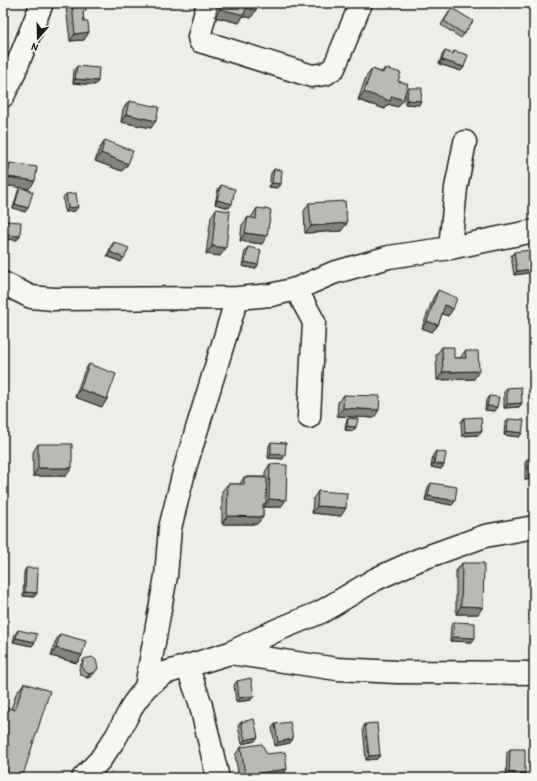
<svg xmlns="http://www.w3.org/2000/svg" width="537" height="781" font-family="'Patrick Hand',sans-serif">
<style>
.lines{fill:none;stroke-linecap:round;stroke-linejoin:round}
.minor-casing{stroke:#1c1c1c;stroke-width:25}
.minor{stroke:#f6f6f2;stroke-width:22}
.wall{fill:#9f9f9d;stroke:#1c1c1c}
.shaded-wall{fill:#82827f;stroke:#1c1c1c}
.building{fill:#b9b9b6;stroke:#1c1c1c}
</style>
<rect width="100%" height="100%" fill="#edede9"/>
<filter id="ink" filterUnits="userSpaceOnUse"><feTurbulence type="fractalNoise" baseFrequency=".025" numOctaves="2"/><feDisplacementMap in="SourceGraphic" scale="8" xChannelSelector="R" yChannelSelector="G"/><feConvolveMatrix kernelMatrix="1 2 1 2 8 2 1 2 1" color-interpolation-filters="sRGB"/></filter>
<g filter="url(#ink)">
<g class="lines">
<g class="minor-casing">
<path id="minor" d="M208,3L199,37L200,41L312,76L325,74L334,68L361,3
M3,96L12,78L42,3
M450,248L456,188L465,142
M3,283L31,297L53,299L237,298L271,295L296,289L333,273L389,257L450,248L534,231
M296,289L314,322L309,417
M230,653L277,630L321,612L376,579L418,560L485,536L534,527
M187,666L200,702L218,778
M146,687L166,576L170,528L185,468L237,298
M83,778L100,760L116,737L134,703L146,687L165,673L230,653L337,669L397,672L534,673"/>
</g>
<use href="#minor" class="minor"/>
</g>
<path class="wall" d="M69,3H85L83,15L84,22L89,32L84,40L70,41L66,7Z
M218,3H258L251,18L243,16L239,23L215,17Z
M449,12L473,21L461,38L441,25Z
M445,51L452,54L454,51L464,67L461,71L439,64L442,55Z
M77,66L98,81L95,85L73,83L74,70Z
M385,68L398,81L406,90L408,88L419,105L405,104V94L398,107L388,104L385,109L358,100L366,77L372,69L381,72Z
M129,101L151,128L121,122L123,109Z
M105,140L128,164L122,171L95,161L100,148Z
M10,163L29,189L21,187L28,208L25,212L13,208L18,191L20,187L3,185V179L4,171Z
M274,169L281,184L278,188L269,187L271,173Z
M221,185L229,208L215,204L218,189Z
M66,194L75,211L65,212L63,198Z
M309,203L347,223L341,231L305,233L304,211Z
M257,208L262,244L240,241L242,225L248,217L251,218L252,216Z
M216,209L220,256L206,254L211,217Z
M6,221L20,236L17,240L3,239L4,225Z
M114,242L121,262L107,256L111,246Z
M248,247L258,265L255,269L242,266L245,251Z
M514,252L532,269L529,273L514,275L511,256Z
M438,290L453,309L448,316L442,314L438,325L432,332L422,328L433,298Z
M442,347L454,358H460L465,351L474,379L437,380L436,355Z
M89,364L107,399L102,407L75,397L84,372Z
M507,388L522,403L519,407L504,408V392Z
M344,395L374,418L337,416L338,402Z
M489,396L494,411L485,410L486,400Z
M348,418L356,427L353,431L345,430L346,422Z
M464,418L482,431L479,435L462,436L461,422Z
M508,419L522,433L519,437L504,435L505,423Z
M271,442L283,459L268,458L269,446Z
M38,444L66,476H33V452Z
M436,451L444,465L441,469L431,467L433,455Z
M527,459L534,479L525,480V463Z
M270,464L281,507H264V506L263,508V517L257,524H222V491L228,484H240L244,477H265V472Z
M431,483L455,501L452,505L425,500L428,487Z
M318,491L341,516L312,513L313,499Z
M534,560V574H533Z
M462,563L478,614H456V571Z
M26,568L37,593L34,597L23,596L24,572Z
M454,622L472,642L450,641L451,626Z
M18,630L35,642L32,646L13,642L15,634Z
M60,634L82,655L77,663L51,656L55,642Z
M84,659L98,668L92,676L87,678L80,674L79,668Z
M237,681L251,700L236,702L234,685Z
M24,683L22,778L11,709L16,694Z
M241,722L255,741L242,744L238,726Z
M275,724L290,743L275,746L272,728Z
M365,724L380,755L377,759L366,760L363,728Z
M241,747L267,754L282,777L273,778H239L235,755Z
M510,749L522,777H506L507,753Z"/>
<path class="shaded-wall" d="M246,8L256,10L251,18L243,16L239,23L215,17L220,9Z
M89,32L84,40L70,41L75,34Z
M442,60L464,67L461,71L439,64Z
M75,79L98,81L95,85L73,83Z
M364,92L392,96L403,100L398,107L388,104L385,109L358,100Z
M407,100L421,101L419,105L405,104Z
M126,114L156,121L151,128L121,122Z
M101,153L128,164L122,171L95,161Z
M8,177L35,181L29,189L3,185V183Z
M272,183L281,184L278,188L269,187Z
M217,200L232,204L229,208L215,204Z
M15,204L28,208L25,212L13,208Z
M78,207L75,211L65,212L68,208Z
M347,223L341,231L305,233L311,226Z
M245,233L267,236L262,244L240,241Z
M5,235L20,236L17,240L3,239Z
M212,246L226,248L220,256L206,254Z
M110,252L124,258L121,262L107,256Z
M245,262L258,265L255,269L242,266Z
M532,269L529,273L514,275L517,271Z
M445,305L453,309L448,316L439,313Z
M427,321L438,325L432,332L422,328Z
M479,371L474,379L437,380L443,372Z
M80,389L107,399L102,407L75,397Z
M522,403L519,407L504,408L507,404Z
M487,406L497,407L494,411L485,410Z
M343,408L379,410L374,418L337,416Z
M347,426L356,427L353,431L345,430Z
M482,431L479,435L462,436L465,432Z
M507,431L522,433L519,437L504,435Z
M271,454L285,455L283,459L268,458Z
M434,463L444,465L441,469L431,467Z
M38,468H72L66,476H33Z
M528,476H534V479L525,480Z
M428,496L455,501L452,505L425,500Z
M269,499L286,500L281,507H264Z
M317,506L346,508L341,516L312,513Z
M227,516L263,517L257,524H222Z
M25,592L37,593L34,597L23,596Z
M461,606L483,607L478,614H456Z
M453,637L475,638L472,642L450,641Z
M16,638L35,642L32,646L13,642Z
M56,648L82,655L77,663L51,656Z
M95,672L92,676L87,678L89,674Z
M254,696L251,700L236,702L239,698Z
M258,737L255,741L242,744L245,740Z
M293,739L290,743L275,746L278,742Z
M380,755L377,759L366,760L369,756Z
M287,769L282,777L273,778H243L245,775Z
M509,773H525L522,777H506Z"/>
<path class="building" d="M3,3H6L5,6L3,5Z
M72,3H85L86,11L83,12L84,22H88L89,32L75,34Z
M222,3H258L256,10L246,8L244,15L220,9Z
M452,8L473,21L464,34L444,21Z
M445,51L453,54L454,51L468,55L464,67L442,60Z
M77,66L99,68L98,81L75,79Z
M385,68L401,73L398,81L408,84L403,100L392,96L390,101L364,92L372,69L383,73Z
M408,88H422L421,101L407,100Z
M129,101L159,107L156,121L126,114Z
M105,140L133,151L128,164L101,153Z
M10,163L37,167L35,181L8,177Z
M274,169L282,170L281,184L272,183Z
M221,185L235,189L232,204L217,200Z
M20,187L33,192L28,208L15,204Z
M76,193L78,207L68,208L66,194Z
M345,201L347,223L311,226L309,203Z
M257,208L271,210L267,236L245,233L248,217L256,219Z
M216,209L230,211L226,248L212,246Z
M6,221L21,222L20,236L5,235Z
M114,242L129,248L124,258L110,252Z
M248,247L261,250L258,265L245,262Z
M530,250L532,269L517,271L514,252Z
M438,290L457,298L453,309L445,305L438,325L427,321Z
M442,347H454V358H466L465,351H478L479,371L443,372Z
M89,364L116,374L107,399L80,389Z
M521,387L522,403L507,404V388Z
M344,395L380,396L379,410L343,408Z
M489,396L499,397L497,407L487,406Z
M481,417L482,431L465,432L464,418Z
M348,418L358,419L356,427L347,426Z
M508,419L524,420L522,433L507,431Z
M271,442L286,443L285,455L271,454Z
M38,444H72V468H38Z
M436,451L446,453L444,465L434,463Z
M527,459H534V476H528Z
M270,464L287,465L286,500L269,499Z
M244,477L267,478L266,503L263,504V517L227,516L228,484H244Z
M431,483L457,487L455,501L428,496Z
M318,491L347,493L346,508L317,506Z
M462,563H484L483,607L461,606Z
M26,568H38L37,593L25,592Z
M454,622L475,623V638L453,637Z
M18,630L37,634L35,642L16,638Z
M60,634L86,641L82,655L56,648Z
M92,657L96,660L98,668L95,672L89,674L83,670L82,664L84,659Z
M251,678L254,696L239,698L237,681Z
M24,683L50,691L22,778H3V706L15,710Z
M254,719L258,737L245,740L241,722Z
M290,722L293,739L278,742L275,724Z
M377,723L380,755L369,756L365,724Z
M262,744L267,754L285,752L287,769L245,775L241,747Z
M510,749H525V773H509Z"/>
</g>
<rect width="537" height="781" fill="none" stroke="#f6f6f2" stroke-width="16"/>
<rect x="8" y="8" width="521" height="765" fill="none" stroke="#1c1c1c" stroke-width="1.5" filter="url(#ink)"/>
<g transform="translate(38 38) rotate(200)" stroke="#f6f6f2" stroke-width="3" paint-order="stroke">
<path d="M0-3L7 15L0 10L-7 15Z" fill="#1c1c1c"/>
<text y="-6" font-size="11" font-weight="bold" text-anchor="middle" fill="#1c1c1c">N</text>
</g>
</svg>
